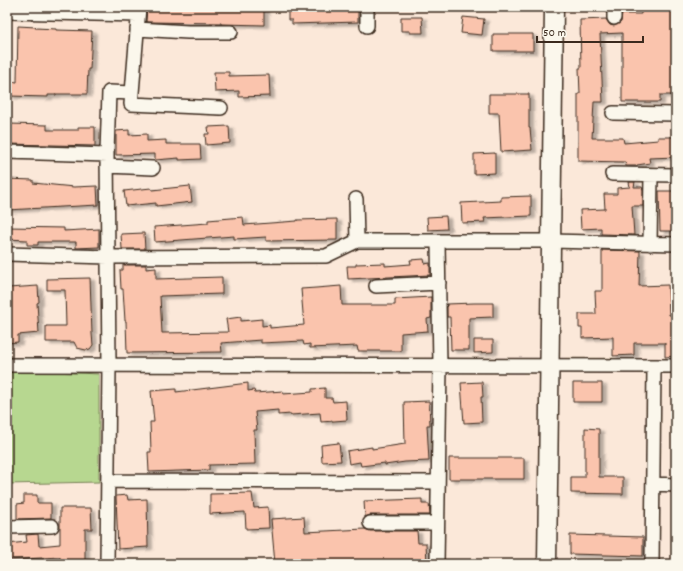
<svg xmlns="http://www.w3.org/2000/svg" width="683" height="571" font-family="Dekko,sans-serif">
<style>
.green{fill:#b7d790;stroke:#798057}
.building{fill:#fac4ad;stroke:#3b2a1e;filter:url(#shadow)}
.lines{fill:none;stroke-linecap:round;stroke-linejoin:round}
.street-casing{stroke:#3b2a1e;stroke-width:16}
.secondary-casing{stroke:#3b2a1e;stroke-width:21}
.street{stroke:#fbf7ec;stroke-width:13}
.secondary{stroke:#fbf7ec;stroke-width:18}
</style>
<defs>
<filter id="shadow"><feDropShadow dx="4.5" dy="2.5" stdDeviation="1" flood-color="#0004"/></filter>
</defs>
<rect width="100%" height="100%" fill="#fbe8d9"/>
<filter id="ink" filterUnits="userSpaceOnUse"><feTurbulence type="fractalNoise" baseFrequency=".025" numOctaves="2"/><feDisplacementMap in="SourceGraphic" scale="8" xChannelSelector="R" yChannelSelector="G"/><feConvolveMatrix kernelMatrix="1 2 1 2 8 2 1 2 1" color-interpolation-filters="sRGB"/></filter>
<g filter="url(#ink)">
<path class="green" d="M7,370L99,374V482L7,484Z"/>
<path class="building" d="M147,7H201V8L264,7V25L221,24V23L146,22Z
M288,7H358V22L292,24V20H288Z
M676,8V95H660V102H622V33L600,34L603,102H594L592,138H623L624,143L658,140V137H676V157L649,158L650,163L637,165V166H626L625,162L578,161V94H580L579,68H581L580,20L606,19L610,25L614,26L621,22L622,14H641V9Z
M401,17H422L423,33H410V31H401Z
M463,17L484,19L482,35L461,33Z
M18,26L36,27L35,28L56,29V30L92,31L90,69H88L87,94H56V95H48V97L9,96L10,81L17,82Z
M493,34H533V51H493Z
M214,72H229V76L269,75L270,96L239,97V91L215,92Z
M489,94H529V128H530L532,150L501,152L499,113H489Z
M9,124L47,125V130H78V127H95V146L8,144Z
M229,126L230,143L206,145L205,134H209L208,127Z
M129,130V135L147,134V141L166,140V144H200L201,159L179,160V158L155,160V154L116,155V131Z
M495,153V173L474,174V154Z
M7,179L33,180V183L74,187L97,186L98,205L7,210Z
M629,182H635L634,187H642L643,191V206H632L634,235L602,234H601V228L581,229L580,210L605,209L604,194H617V188L630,187Z
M190,186L192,202L156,206V203L126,206L124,191L151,188L152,190Z
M659,191H676V231H660Z
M531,196V216L484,218L485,222L462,223L461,203L501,201V197Z
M446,216L447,229L428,230L427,217Z
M243,217L244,225L297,221V220L337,219V240L266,241V237L234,239V236L155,242L154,227L208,223V220Z
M7,227L64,228V231L99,229V247L76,248V242H38V245H27V240L7,239Z
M144,233L145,249H122L121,234Z
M602,250L640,251L639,286L668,285L669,315H676V356L665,357V343H634V355L613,356V337L582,338V328H579V314H596L595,291H602Z
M424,259L425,264L430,263V275L348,279L347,266H356V264L385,263V266L411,264L410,260Z
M123,265H146V269L156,268V279L222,277V294L160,296L162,333L228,332L226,319L241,317V321L262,319V326L270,325V328L304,325L301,289L316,288L341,286L342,305H395V299L431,297V318L427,319L428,331L401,333V351H358L357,346L310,348V344L304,345L303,341L261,343V340L221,343L222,352L127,353L126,321H125L123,289H121L120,270H123Z
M90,278L92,334L93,345L90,349L86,350L77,348L74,342H46V326H66L65,290H47V279Z
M38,286L39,302L37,303L39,333L18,335V342L7,343V322H10L8,288Z
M474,303H493V317L469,318V350H451L450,317H447V304Z
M474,340H493V352L474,353Z
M482,382L483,397H481L482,422L464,423L461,383Z
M248,383V391L254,390L255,393L283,391V394L312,392V389L325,388V398H332L333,402L346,401L347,420L321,422L320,413L291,415V414L278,415V410L255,412L257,430H254L255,464L209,465V470L149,472L148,452H151L150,422H154L151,391L176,389V392Z
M573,383H602V402H573Z
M429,401L430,425H427L429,461L405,462L385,465V463L361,466L360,462L349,464L347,451L372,447V449L405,444L404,402Z
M585,428L599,429V477H623V494L571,493V477H585Z
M339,443L341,461L322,462L321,445Z
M449,458H524V479H449Z
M252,493L254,508L268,507L269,528L246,529L245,512L210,514V494Z
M24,495H37V503H51V518L17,519V504L24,503Z
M127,495L128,500L147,499L148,547L118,549L116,496Z
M422,499V504H429L430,515H370L365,517L364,501Z
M60,508H91L92,529H85V564H60V557L7,560V544L27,542L26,535L38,534L39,546L60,544Z
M304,517L305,532L365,529L370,531H417L418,543H426L427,564H275L271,519Z
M570,535L643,537V556L570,554Z"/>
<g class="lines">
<g class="street-casing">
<path id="street" d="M7,12L138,15
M614,18V7
M367,26V7
M137,29L188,32H231
M132,93L131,104L221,108
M613,113L676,114
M7,152L107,155
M107,166L153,168
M612,174L676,175
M356,199L357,241
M650,244L651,175
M7,254L108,257L326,256L357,241H551L676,244
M376,286L439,283
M7,365L676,366
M108,481L438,482
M653,484L676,485
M370,523H437
M7,527L52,526
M107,564L109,365L107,153L109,92L132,93L139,7
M437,564L440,366L438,242
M652,564L654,366"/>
</g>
<g class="secondary-casing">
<path id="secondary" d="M547,564L554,7"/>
</g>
<use href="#street" class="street"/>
<use href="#secondary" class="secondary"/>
</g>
</g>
<rect width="683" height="571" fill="none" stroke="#fbf7ec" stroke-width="24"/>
<rect x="12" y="12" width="659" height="547" fill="none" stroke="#3b2a1e" stroke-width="1.5" filter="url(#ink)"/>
<path d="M537 36v6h106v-6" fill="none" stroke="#3b2a1e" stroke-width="2"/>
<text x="543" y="36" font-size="12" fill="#3b2a1e" stroke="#fbf7ec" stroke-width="3" paint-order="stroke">50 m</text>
</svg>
